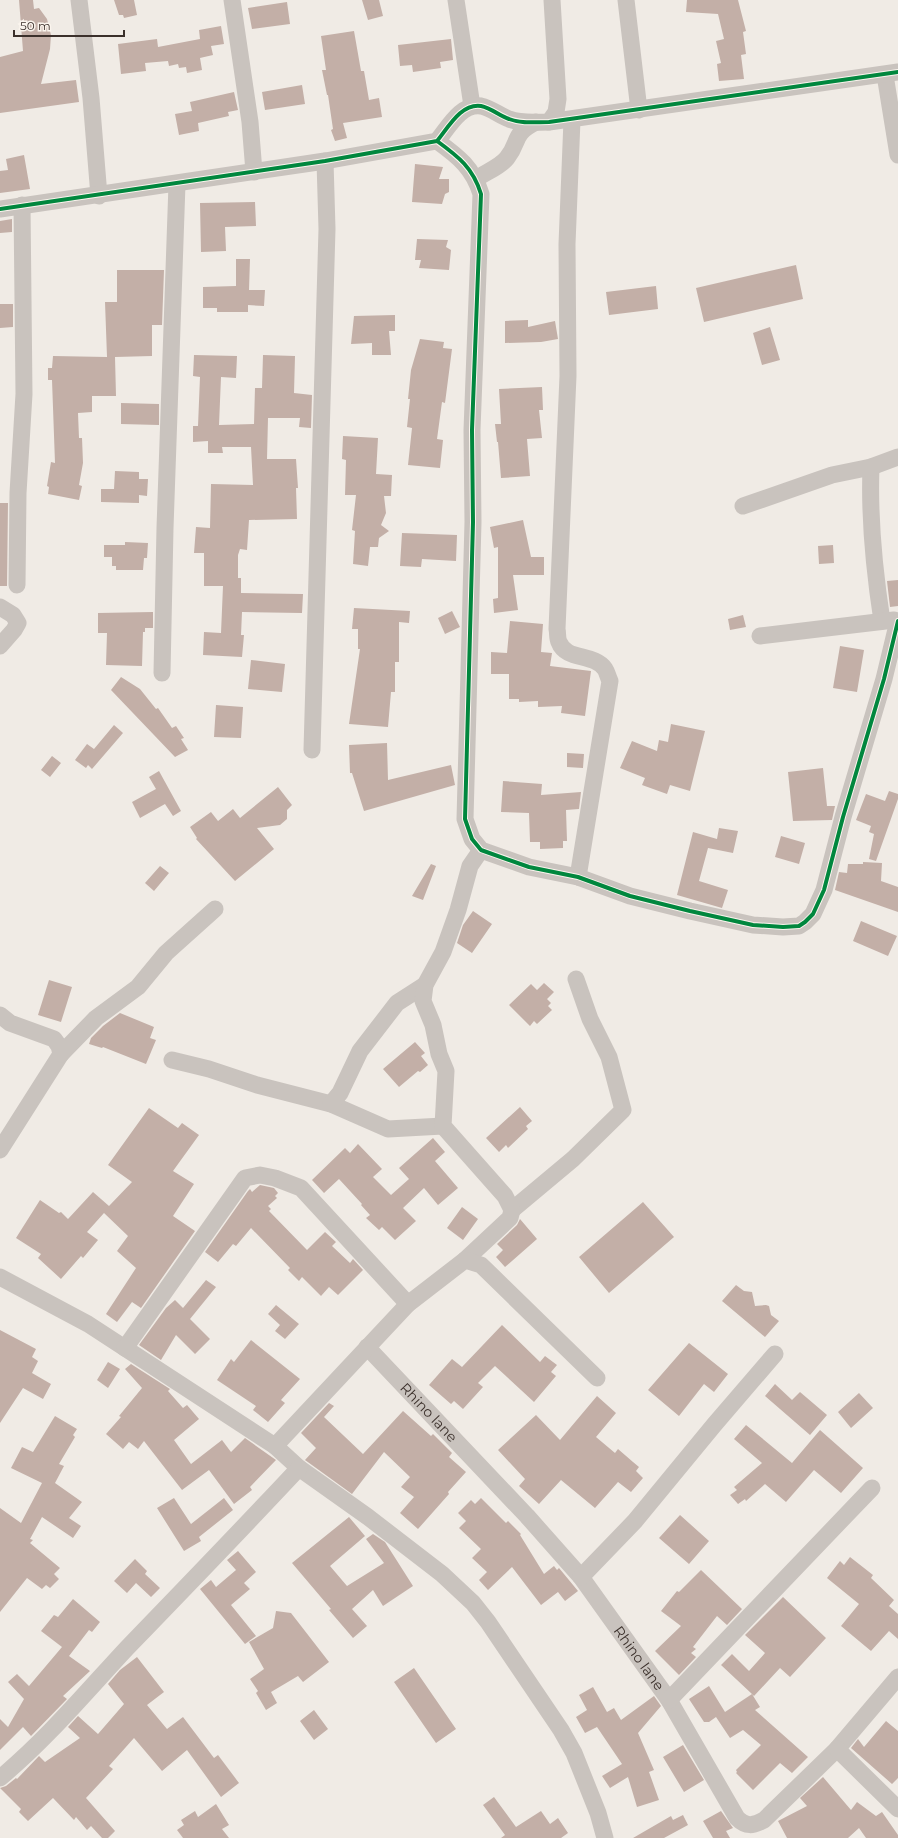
<svg xmlns="http://www.w3.org/2000/svg" width="898" height="1838" font-family="Montserrat,sans-serif">
<style>
.building{fill:#c3afa7}
.lines{fill:none;stroke-linecap:round;stroke-linejoin:round}
.minor{stroke:#c9c3be;stroke-width:17}
.cycleway-casing{stroke:#fbf5ee;stroke-width:6}
.cycleway{stroke:#00873e;stroke-width:4}
.labels{text-anchor:middle;dominant-baseline:central;stroke-width:4;stroke-linejoin:round;paint-order:stroke}
.street-label{font-size:14px;fill:#3b302b;stroke:#fbf5ee}
</style>
<rect width="100%" height="100%" fill="#f0ebe5"/>
<path class="building" d="M19,0H33L34,9L39,8L47,19L51,35L50,49L41,84L76,80L79,102L0,113V57L23,51Z
M114,0H134L137,15L124,18L123,15H119Z
M362,0H379L383,16L368,20Z
M687,0H738L746,31L743,32L746,54L741,55L744,79L719,81L717,64L721,63L716,41L724,39L718,14L686,12Z
M287,2L290,24L252,29L248,8Z
M221,26L224,44L211,46L213,55L200,58L202,70L187,73L186,67L179,68L178,64L169,66L168,61L145,63L146,71L121,74L118,44L157,39L158,47L200,39L199,30Z
M354,31L361,71H364L369,100L379,98L382,117L343,123L347,138L335,141L331,130L333,129L328,95H327L322,70H326L321,36Z
M451,39L453,60L440,62L441,68L413,72L412,65L400,66L398,45Z
M302,85L305,104L265,110L262,92Z
M234,92L238,110L228,112L229,116L198,123L199,131L179,135L175,114L192,111L190,102Z
M24,155L30,189L0,193V171L8,170L6,159Z
M415,164L443,167L439,179H449V192L445,194L442,204L412,202Z
M255,202L256,226L225,227L226,251L201,252L200,203Z
M12,219V232L0,233V221Z
M417,239L448,240L446,247L451,250L449,270L419,268L421,260H415Z
M236,259H250L249,290H265L264,306L248,305V312H217V308H203V287L236,286Z
M796,265L803,299L704,322L696,288Z
M117,270H164L162,325H152V356L115,357L116,396H92V412L78,413L79,438H82L83,463L79,485L82,486L79,500L48,494L49,487L47,486L51,462L55,463L52,380H48V368H52L53,356L107,357L105,302H117Z
M656,286L658,309L609,315L606,292Z
M0,304H13V327L0,328Z
M395,315V331H389L391,355H372V343L351,344L354,316Z
M528,320V327L555,321L558,339L541,342L505,343V321Z
M770,327L780,360L762,365L753,333Z
M420,339L444,342L443,348L452,349L445,403L442,402L437,439L443,440L440,468L408,465L412,428L407,427L410,399H408L411,370Z
M194,355L237,356L236,378L221,377L219,425L254,424L255,388H262L263,355L295,356L294,393L312,395L311,428L299,427L300,418H268L267,459H296L298,488H296L297,519L249,520L247,550L240,549L238,555V578H241V593L303,594L302,613L242,612L241,635H244L242,657L203,655L204,632L221,633L223,586H204V553H194L196,527L210,528L211,484L253,485L251,447H222L223,453H208V441L193,442V426H198L200,377L193,376Z
M542,387L543,410H539L542,438L527,439L530,476L501,478L498,442H497L495,424H501L499,389Z
M121,403L159,404V425L121,424Z
M343,436L378,438L376,474L392,475L391,496H384L386,513L381,525L389,531L379,538L378,547H370L368,566L353,564L355,531L352,530L356,495H345L346,460L342,459Z
M115,471L139,472V479H148L147,496L139,495V503L101,502V489H114Z
M0,503H8L7,586H0Z
M523,520L531,557H544V575H513L518,610L494,613L493,599L498,598V547L494,548L490,527Z
M402,533L457,535L456,561L422,559L421,567L400,566Z
M125,542L148,543L147,558H144L143,570H116V566H112V557H104V545H125Z
M833,545L834,563L819,564L818,546Z
M898,580V606L890,607L887,581Z
M354,608L410,611L409,623L399,622V662H395V692H391L388,727L349,724L360,649H358V629H352Z
M452,611L460,627L445,634L438,618Z
M153,612V628H145V632H143L142,666L106,665L107,633H98V613Z
M743,615L746,627L730,630L728,619Z
M510,621L543,624L541,652L552,653L550,666L591,671L585,716L561,713L562,706L538,707V701L519,702V699H509V674H491V652L507,653Z
M840,646L864,650L857,692L833,688Z
M251,660L285,664L282,692L248,689Z
M121,677L140,689L156,709L158,708L172,728L176,726L184,738L181,739L188,750L175,757L111,690Z
M216,705L243,707L241,738L214,737Z
M671,724L705,731L690,791L670,785L667,794L642,785L645,778L620,768L632,741L657,751L659,740L668,742Z
M114,725L123,733L92,769L88,765L86,768L75,760L87,744L94,749Z
M387,743L388,780L451,765L455,785L364,811L352,773H350L349,745Z
M567,753L584,754L583,768L567,767Z
M52,756L61,763L50,777L41,770Z
M823,768L827,806H835L832,820L793,821L788,772Z
M159,771L181,811L173,816L165,804L140,818L132,802L156,789L149,777Z
M503,781L542,784L541,795L581,792L579,809L566,810L567,841H563V848L540,849V842H530L529,813L501,812Z
M278,787L292,805L287,810V819L280,825L257,828L274,849L235,881L196,839L197,838L190,827L211,812L218,821L233,809L240,818Z
M889,791L898,794V799L876,861L869,859L874,834L869,832L871,826L856,820L866,794L885,801Z
M719,828L738,831L733,853L708,848L699,881L728,890L722,908L677,895L693,832L717,839Z
M781,836L805,843L799,864L775,857Z
M863,862L882,863L881,881L898,887V912L835,890L839,872L847,873L848,864H863Z
M431,864L436,866L423,900L412,896Z
M160,866L169,873L154,891L145,883Z
M473,911L492,924L472,953L457,943L463,925Z
M861,921L897,936L888,956L853,941Z
M49,980L72,987L61,1022L38,1015Z
M544,983L554,992L547,999L551,1003L548,1006L552,1010L537,1024L534,1021L530,1026L509,1005L531,984L537,990Z
M120,1013L154,1027L150,1038L156,1040L146,1064L103,1047L102,1048L89,1044L91,1038L103,1026Z
M415,1042L425,1053L421,1056L428,1065L420,1072L418,1071L399,1087L383,1069Z
M520,1107L532,1121L526,1126L528,1129L508,1148L506,1145L499,1152L486,1138Z
M149,1108L178,1128L182,1123L199,1135L173,1171L194,1184L173,1216L195,1231L141,1308L132,1302L117,1322L106,1314L136,1268L117,1251L128,1236L104,1213L87,1232L98,1240L83,1258L81,1256L61,1279L38,1258L41,1254L16,1238L40,1200L59,1213L61,1212L68,1219L93,1192L109,1206L132,1182L108,1165Z
M433,1138L445,1152L435,1161L458,1188L438,1205L424,1188L403,1208L416,1221L395,1240L382,1227L379,1230L366,1218L370,1215L361,1205L362,1204L339,1179L324,1193L312,1180L345,1148L350,1153L358,1144L382,1169L373,1177L391,1195L409,1179L399,1168Z
M260,1185L274,1188L278,1193L275,1196L277,1198L268,1206L271,1209L269,1211L307,1250L325,1232L336,1242L332,1246L350,1263L353,1259L363,1270L338,1295L329,1287L321,1296L302,1277L299,1281L288,1270L290,1268L251,1228L236,1246L233,1244L218,1262L205,1252L248,1191L250,1189L252,1192Z
M643,1202L674,1237L609,1293L579,1257Z
M462,1207L478,1219L463,1240L447,1228Z
M520,1219L537,1239L505,1267L496,1257L503,1250L497,1244L517,1225Z
M206,1280L216,1287L190,1319L210,1339L195,1354L176,1335L161,1360L139,1345L166,1308L175,1300L183,1308Z
M736,1285L744,1291L752,1292L755,1306L766,1305L769,1306L771,1315L779,1321L765,1337L722,1301Z
M276,1305L299,1324L285,1339L275,1331L280,1325L268,1314Z
M502,1325L540,1362L545,1356L557,1365L551,1372L556,1376L534,1402L495,1366L478,1383L483,1387L463,1409L454,1401L451,1404L429,1385L452,1359L462,1367Z
M0,1330L36,1349L32,1357L38,1361L32,1373L51,1384L43,1399L23,1388L0,1423Z
M251,1340L300,1379L281,1400L285,1403L268,1422L253,1410L256,1406L217,1380L231,1359L234,1362Z
M689,1343L728,1374L714,1392L704,1384L679,1416L648,1390Z
M108,1362L120,1369L108,1388L97,1380Z
M131,1364L170,1389L168,1391L183,1408L187,1405L199,1419L174,1440L191,1464L222,1440L231,1452L245,1438L276,1460L250,1487L252,1490L234,1504L209,1470L182,1490L144,1441L138,1449L129,1442L123,1449L106,1434L121,1417L119,1416L142,1388L125,1369Z
M775,1384L792,1400L800,1392L827,1415L810,1435L765,1396Z
M859,1393L873,1408L851,1428L838,1412Z
M597,1396L616,1413L596,1437L615,1453L618,1449L633,1462L639,1467L636,1471L643,1478L631,1492L618,1482L595,1508L561,1480L539,1504L519,1486L525,1479L498,1450L536,1415L560,1440Z
M329,1403L334,1406L324,1417L363,1454L403,1411L431,1436L433,1434L452,1453L449,1457L466,1472L448,1492L449,1494L418,1529L400,1513L414,1497L401,1487L410,1477L384,1452L352,1494L305,1460L316,1448L301,1433Z
M55,1416L77,1429L73,1435L75,1437L59,1464L64,1466L55,1483L82,1502L69,1518L81,1526L73,1538L42,1517L30,1539L33,1540L30,1543L60,1568L54,1574L59,1579L50,1588L46,1585L42,1589L27,1578L0,1612V1508L21,1523L42,1483L11,1468L22,1447L33,1452Z
M746,1425L792,1463L820,1430L863,1468L841,1493L814,1470L786,1502L765,1484L746,1501L745,1499L738,1504L730,1495L737,1490L734,1487L762,1463L734,1439Z
M174,1498L191,1524L224,1498L233,1510L199,1537L201,1541L184,1551L157,1508Z
M481,1498L506,1523L508,1521L521,1534L520,1535L544,1574L554,1566L557,1570L559,1568L578,1591L565,1601L558,1592L541,1605L512,1567L488,1590L479,1580L487,1572L472,1558L481,1549L459,1528L466,1521L458,1513L471,1500L475,1504Z
M680,1515L709,1541L689,1564L659,1538Z
M349,1517L365,1536L330,1566L347,1586L384,1563L366,1539L373,1534L385,1542L413,1586L383,1606L373,1590L352,1609L367,1626L353,1638L329,1610L331,1609L292,1563Z
M238,1551L256,1572L244,1583L250,1589L231,1605L256,1636L245,1644L200,1589L211,1580L216,1587L236,1570L227,1560Z
M850,1557L873,1575L871,1578L894,1600L889,1606L898,1614V1639L889,1631L871,1651L841,1626L859,1604L827,1578L840,1561L844,1565Z
M135,1559L147,1571L145,1574L160,1588L151,1597L136,1583L127,1593L114,1581Z
M701,1570L742,1609L727,1625L717,1616L693,1647L696,1649L691,1653L696,1657L679,1675L655,1651L681,1626L661,1611L677,1591L679,1592Z
M783,1597L826,1638L790,1677L780,1668L754,1696L752,1694L760,1707L755,1710L808,1757L792,1773L780,1763L753,1790L736,1773L737,1772L736,1770L761,1745L743,1730L730,1738L716,1717L709,1722H704L689,1699L709,1686L725,1712L752,1694L721,1665L732,1654L749,1671L765,1653L745,1635Z
M73,1599L100,1622L92,1632L89,1630L69,1656L90,1671L63,1696L67,1699L31,1736L23,1727L0,1750V1719L8,1727L24,1699L8,1682L17,1674L29,1686L62,1647L41,1631L54,1615L58,1617Z
M276,1611L291,1613L329,1662L303,1682L298,1676L271,1692L277,1703L266,1710L256,1693L258,1691L250,1679L264,1669L249,1642L273,1628Z
M137,1657L164,1692L147,1705L167,1729L183,1717L214,1758L218,1755L239,1783L221,1797L187,1750L162,1771L134,1738L109,1766L113,1769L86,1798L115,1831L108,1838H102L91,1826L87,1830L76,1817L74,1820L53,1798L28,1821L19,1812L21,1809L0,1788L6,1786L16,1778L17,1779L39,1756L45,1762L80,1738L68,1727L78,1716L98,1734L124,1704L108,1684L120,1670Z
M414,1668L456,1729L436,1743L394,1682Z
M593,1687L607,1712L614,1708L621,1720L654,1696L661,1706L638,1733L654,1770L649,1772L659,1800L637,1807L628,1777L610,1788L602,1776L622,1764L597,1727L585,1733L576,1717L587,1710L579,1695Z
M314,1710L328,1729L314,1740L300,1721Z
M886,1721L898,1731V1778L892,1784L851,1748L858,1739L864,1747Z
M683,1745L704,1780L684,1792L663,1757Z
M823,1777L851,1810L857,1802L876,1816L882,1812L898,1835V1838H866L859,1828L848,1838H787L778,1821L807,1806L800,1798Z
M494,1797L516,1827L541,1811L550,1824L558,1818L568,1833L561,1838H501L505,1835L483,1805Z
M216,1804L229,1825L222,1829L229,1838H183L177,1830L184,1825L181,1820L195,1811L198,1817Z
M721,1811L733,1828L726,1831L730,1838H713L703,1821Z
M683,1815L688,1825L664,1838H633L671,1816L673,1820Z"/>
<g class="lines">
<g class="minor">
<path d="M79,0L91,98L99,196"/>
<path d="M232,0L250,122L254,172"/>
<path d="M456,0L472,106"/>
<path d="M626,0L639,110"/>
<path d="M885,75L898,155"/>
<path d="M572,120L567,244L568,376L557,629C558,633 557,638 559,642C566,661 594,653 605,669C607,672 608,677 610,681L578,877"/>
<path d="M549,122L556,112L558,99L552,0"/>
<path d="M437,141C459,157 473,168 481,194L472,430L473,522L465,819L472,839L481,850L529,867L578,877L630,896L690,911L753,925L783,927L799,926L805,922L813,914L824,890L843,817L884,679L898,621"/>
<path d="M476,179C486,172 500,167 507,158C521,140 511,135 536,122"/>
<path d="M0,209L325,161L437,141C448,128 461,103 481,106C491,108 500,116 509,119C522,124 536,122 549,122L898,72"/>
<path d="M871,467C869,519 874,569 882,621"/>
<path d="M743,506L832,475L871,467L898,457"/>
<path d="M17,585L18,493L24,394L22,205"/>
<path d="M0,607L13,615L18,623L14,630L0,646"/>
<path d="M760,636L894,620"/>
<path d="M162,673L165,528L177,184"/>
<path d="M312,750L327,229L325,161"/>
<path d="M0,1015L10,1023L54,1039L59,1046L61,1054L0,1150"/>
<path d="M61,1054L96,1018L138,987L166,953L215,909"/>
<path d="M172,1060L209,1069L257,1085L331,1104L388,1129L443,1126"/>
<path d="M331,1104L340,1093L360,1051L397,1003L425,985"/>
<path d="M512,1210L573,1159L623,1110L609,1057L590,1019L576,979"/>
<path d="M465,1260L510,1218L512,1210L505,1196L443,1126L446,1071L439,1054L433,1025L423,1001L425,985L443,952L458,910L470,866L481,850"/>
<path d="M0,1277L88,1324L275,1446L299,1468L368,1517L442,1574L473,1603L488,1622L561,1730L574,1753L598,1813L605,1838"/>
<path id="s1" d="M367,1347L527,1516L581,1577L669,1700L737,1818C746,1827 753,1826 764,1820L837,1749L898,1677"/>
<path d="M125,1348L245,1178L260,1175L275,1178L301,1188L408,1304"/>
<path d="M275,1446L408,1304L465,1260L481,1265L597,1378"/>
<path d="M581,1577L635,1521L714,1425L775,1354"/>
<path d="M669,1700L872,1488"/>
<path d="M837,1749L898,1809"/>
<path d="M0,1778C47,1739 86,1692 127,1648C185,1588 242,1529 299,1468"/>
</g>
<g class="cycleway-casing">
<path id="cycleway" d="M437,141C459,157 473,168 481,194L472,430L473,522L465,819L472,839L481,850L529,867L578,877L630,896L690,911L753,925L783,927L799,926L805,922L813,914L824,890L843,817L884,679L898,621
M0,209L325,161L437,141C448,128 461,103 481,106C491,108 500,116 509,119C522,124 536,122 549,122L898,72"/>
</g>
<use href="#cycleway" class="cycleway"/>
</g>
<g class="labels">
<g class="street-label">
<text stroke="none"><textPath href="#s1" startOffset="90">Rhino lane</textPath></text>
<text stroke="none"><textPath href="#s1" startOffset="414">Rhino lane</textPath></text>
</g>
</g>
<path d="M14 30v6h110v-6" fill="none" stroke="#3b302b" stroke-width="2"/>
<text x="20" y="30" font-size="12" fill="#3b302b" stroke="#fbf5ee" stroke-width="3" paint-order="stroke">50 m</text>
</svg>
